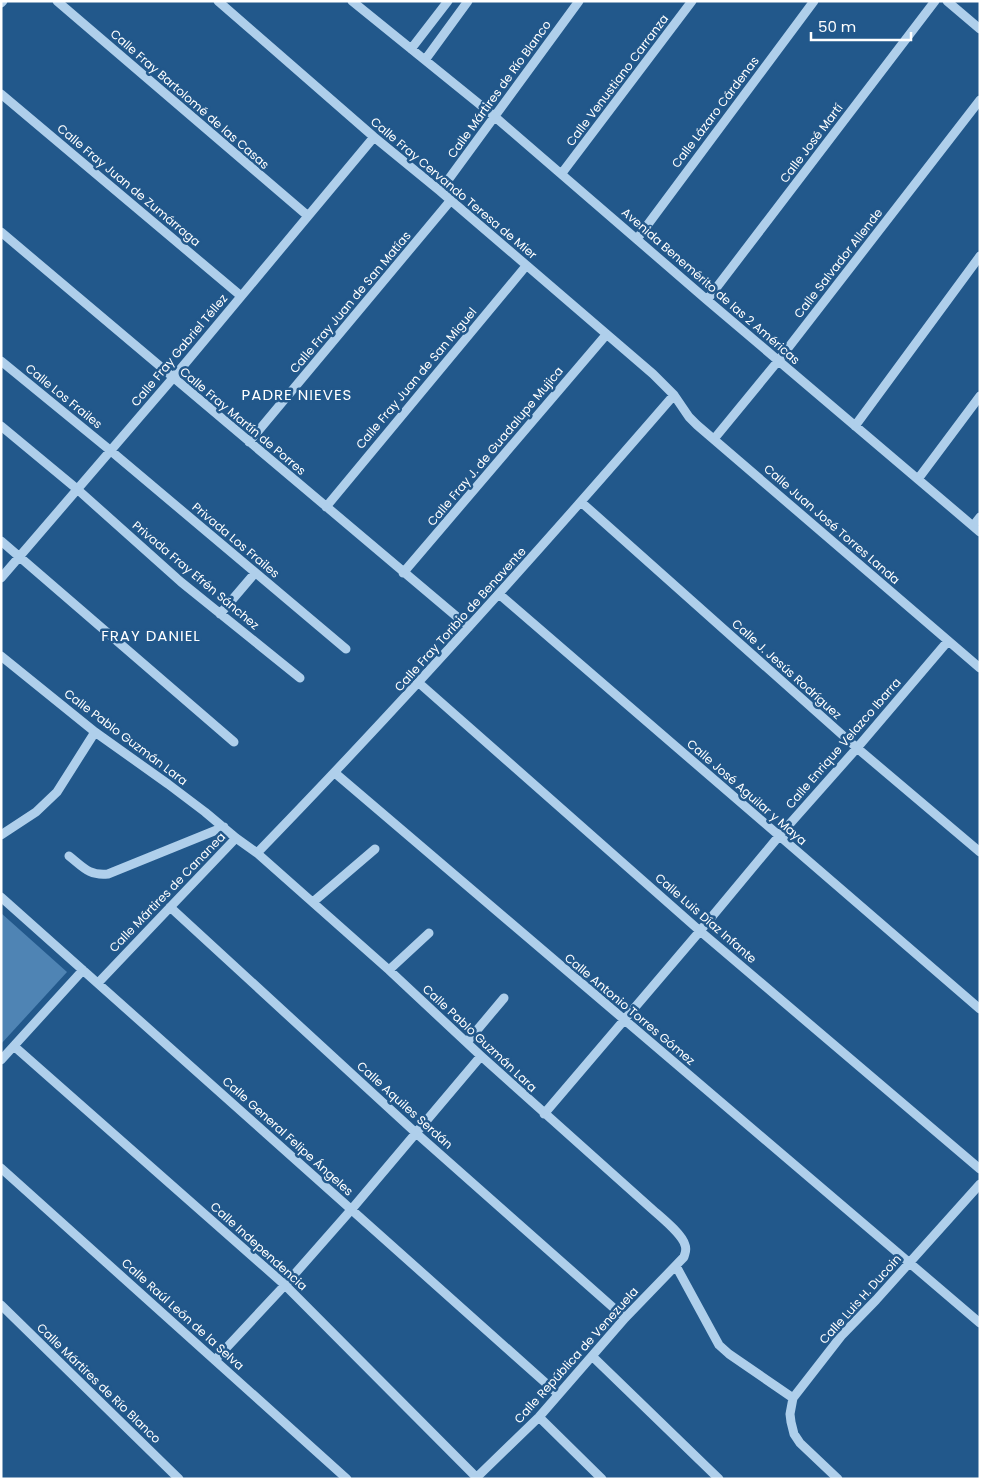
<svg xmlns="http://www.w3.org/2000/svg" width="981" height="1480" font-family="Poppins,sans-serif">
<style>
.building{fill:#4f84b4}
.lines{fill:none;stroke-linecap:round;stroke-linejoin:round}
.minor{stroke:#afcfeb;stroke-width:9}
.labels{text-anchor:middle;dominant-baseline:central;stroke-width:5;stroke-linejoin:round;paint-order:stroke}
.street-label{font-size:12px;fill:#fff;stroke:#22588b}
.quarter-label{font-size:15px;letter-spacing:1px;fill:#fff;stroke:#22588b}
</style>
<rect width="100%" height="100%" fill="#22588b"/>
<path class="building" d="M1,913L67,972L1,1044Z"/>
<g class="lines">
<path class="minor" d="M57,1L308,216
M218,1L374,137L440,191L653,374L674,395L689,417L697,425L980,668
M352,1L494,116L707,300L980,532
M947,1L980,29
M1,3L3,1
M411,49L448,1
M425,60L468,1
M1,94L241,296
M562,173L692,1
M440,191L579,1
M1,232L469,627
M637,239L814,1
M707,300L935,1
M1,361L111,451L346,649
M1,426L77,489L181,582L300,678
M855,426L980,256
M714,439L778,361L980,100
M249,442L451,200
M918,479L980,396
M581,502L857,748L980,852
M326,507L526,266
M973,526L980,517
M1,541L234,742
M403,573L606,335
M1,578L173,378L374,137
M499,594L980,1009
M220,614L255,573
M1,656L95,732L168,784L205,812L236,838L257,853L389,970L481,1056L653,1210C662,1218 682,1234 685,1245C687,1250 685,1253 684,1257L625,1318L539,1417L475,1479
M419,683L700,931L980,1169
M335,773L980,1323
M1,835L36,812L57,792L95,732
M257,853C401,705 539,551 674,395
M69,856C83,867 89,876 108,874L224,827
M1,897L558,1394
M313,902L375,849
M170,907L416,1133L625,1318
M389,970L429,933
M98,983L236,838
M467,1042L504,998
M14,1046L285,1285L478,1479
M1,1060L83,970
M544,1114L700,931L779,836L857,748L948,641
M1,1168L347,1479
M676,1266L719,1345L729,1354L793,1398
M1,1305L179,1479
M592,1356L719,1479
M215,1360L285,1285L351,1210L481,1056
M539,1417L602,1479
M838,1479L800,1443L794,1434L791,1422L790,1414L793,1398L842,1335L876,1300L980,1184"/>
</g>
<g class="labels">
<g class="street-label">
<text transform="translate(617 80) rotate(-53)">Calle Venustiano Carranza</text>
<text transform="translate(499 89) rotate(-54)">Calle Mártires de Río Blanco</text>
<text transform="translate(190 99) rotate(41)">Calle Fray Bartolomé de las Casas</text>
<text transform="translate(715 112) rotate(-53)">Calle Lázaro Cárdenas</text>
<text transform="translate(811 143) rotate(-53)">Calle José Martí</text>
<text transform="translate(129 185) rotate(40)">Calle Fray Juan de Zumárraga</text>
<text transform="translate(454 188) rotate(40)">Calle Fray Cervando Teresa de Mier</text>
<text transform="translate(838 263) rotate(-52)">Calle Salvador Allende</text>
<text transform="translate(711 286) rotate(41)">Avenida Benemérito de las 2 Américas</text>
<text transform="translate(350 302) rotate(-50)">Calle Fray Juan de San Matías</text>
<text transform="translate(179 350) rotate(-50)">Calle Fray Gabriel Téllez</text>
<text transform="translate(416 378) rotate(-50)">Calle Fray Juan de San Miguel</text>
<text transform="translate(64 396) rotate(39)">Calle Los Frailes</text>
<text transform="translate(243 421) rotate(40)">Calle Fray Martín de Porres</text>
<text transform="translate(495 446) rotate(-50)">Calle Fray J. de Guadalupe Mujica</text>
<text transform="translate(832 524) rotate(41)">Calle Juan José Torres Landa</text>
<text transform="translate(236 540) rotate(40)">Privada Los Frailes</text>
<text transform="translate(196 575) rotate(40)">Privada Fray Efrén Sánchez</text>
<text transform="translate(460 619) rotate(-48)">Calle Fray Toribio de Benavente</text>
<text transform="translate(787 669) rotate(42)">Calle J. Jesús Rodríguez</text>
<text transform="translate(126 737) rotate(37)">Calle Pablo Guzmán Lara</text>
<text transform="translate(843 743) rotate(-49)">Calle Enrique Velazco Ibarra</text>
<text transform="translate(747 792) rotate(41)">Calle José Aguilar y Maya</text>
<text transform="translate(167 892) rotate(-46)">Calle Mártires de Cananea</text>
<text transform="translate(706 918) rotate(41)">Calle Luis Díaz Infante</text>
<text transform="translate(630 1009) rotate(40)">Calle Antonio Torres Gómez</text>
<text transform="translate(480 1038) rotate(43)">Calle Pablo Guzmán Lara</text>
<text transform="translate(405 1105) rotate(42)">Calle Aquiles Serdán</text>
<text transform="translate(288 1136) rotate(42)">Calle General Felipe Ángeles</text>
<text transform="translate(259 1246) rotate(42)">Calle Independencia</text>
<text transform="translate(860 1299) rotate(-48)">Calle Luis H. Ducoin</text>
<text transform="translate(183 1314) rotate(42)">Calle Raúl León de la Selva</text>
<text transform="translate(576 1355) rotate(-48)">Calle República de Venezuela</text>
<text transform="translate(99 1383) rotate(44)">Calle Mártires de Río Blanco</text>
</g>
<g class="quarter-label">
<text x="297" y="394">PADRE NIEVES</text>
<text x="151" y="635">FRAY DANIEL</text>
</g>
</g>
<rect width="981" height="1480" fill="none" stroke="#ffffff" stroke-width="5"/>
<path d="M811 32v8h100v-8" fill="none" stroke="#ffffff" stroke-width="2.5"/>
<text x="818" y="32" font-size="15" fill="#ffffff" stroke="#22588b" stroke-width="4" paint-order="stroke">50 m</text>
</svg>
